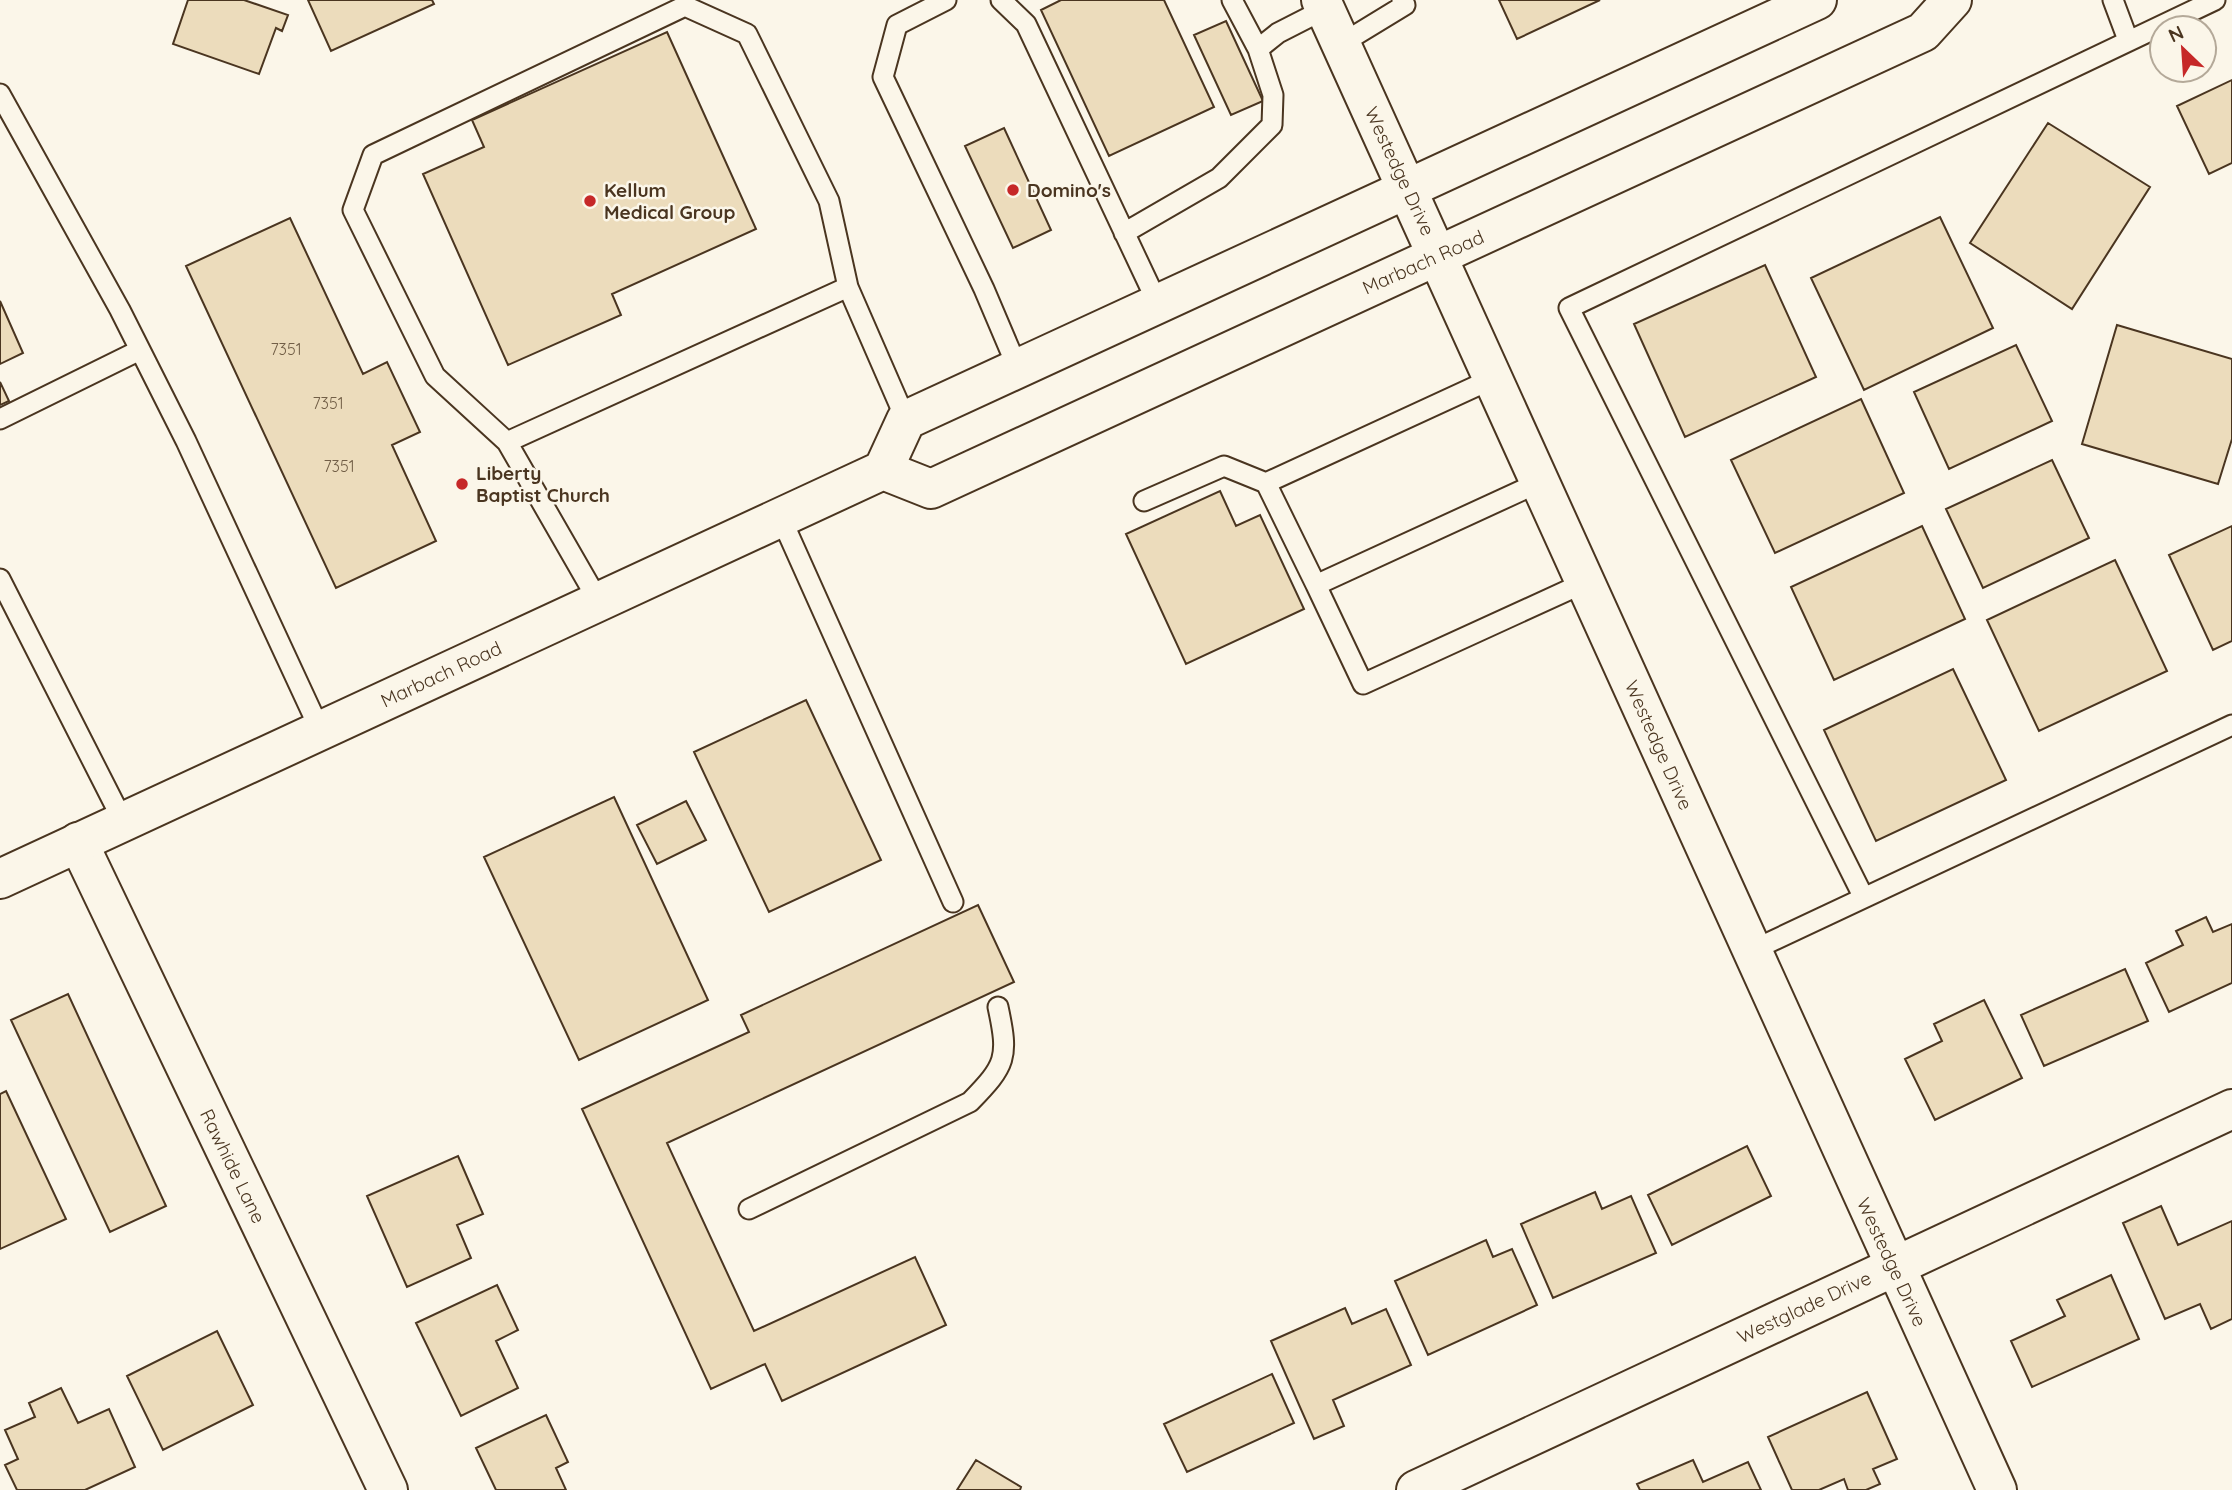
<svg xmlns="http://www.w3.org/2000/svg" width="2232" height="1490" font-family="Quicksand,sans-serif">
<style>
.building{fill:#ecdcbc;stroke:#4a3520;stroke-width:2}
.lines{fill:none;stroke-linecap:round;stroke-linejoin:round}
.service-casing{stroke:#4a3520;stroke-width:23}
.minor-casing{stroke:#4a3520;stroke-width:42}
.secondary-casing{stroke:#4a3520;stroke-width:42}
.service{stroke:#fbf6e9;stroke-width:19}
.minor{stroke:#fbf6e9;stroke-width:38}
.secondary{stroke:#fbf6e9;stroke-width:38}
.poi-dot{fill:#c62828;stroke:#fbf6e9;stroke-width:2.5}
.labels{text-anchor:middle;dominant-baseline:central;stroke-width:5;stroke-linejoin:round;paint-order:stroke}
.number-label{font-size:16px;fill:#725f47}
.street-label{font-size:19px;fill:#4a3520;stroke:#fbf6e9}
.poi-label{font-size:19px;font-weight:bold;fill:#4a3520;stroke:#fbf6e9;text-anchor:start}
</style>
<rect width="100%" height="100%" fill="#fbf6e9"/>
<path class="building" d="M188,0H244L288,15L282,31L276,28L259,74L173,44Z
M308,0H432L434,4L331,51Z
M1061,0H1164L1214,107L1109,156L1041,10Z
M1499,0H1600L1517,39Z
M1226,21L1263,101L1231,115L1194,35Z
M667,32L756,229L612,294L621,315L508,365L423,174L484,147L472,120Z
M2232,80V163L2209,174L2177,106Z
M2048,123L2150,187L2072,309L1970,243Z
M1004,128L1051,230L1013,248L965,146Z
M1940,217L1993,328L1864,390L1811,278Z
M290,218L363,374L387,362L420,432L392,445L436,541L336,588L186,266Z
M1765,265L1816,377L1685,437L1634,324Z
M0,301L23,353L0,364Z
M2117,325L2232,359V439L2218,484L2082,444Z
M2016,345L2052,421L1949,469L1914,392Z
M0,382L9,401L0,405Z
M1861,399L1904,493L1775,553L1731,460Z
M2052,460L2089,538L1983,588L1946,509Z
M1220,491L1236,526L1260,515L1304,609L1186,664L1126,534Z
M1922,526L1965,619L1834,680L1791,587Z
M2232,526V641L2213,650L2169,555Z
M2115,560L2167,671L2039,731L1987,620Z
M1953,669L2006,780L1876,841L1824,730Z
M806,700L881,860L769,912L694,752Z
M614,797L708,1000L579,1060L484,857Z
M686,801L706,840L657,864L637,825Z
M978,905L1014,982L667,1143L754,1331L915,1257L946,1325L782,1401L765,1364L711,1389L582,1109L749,1032L741,1015Z
M2206,917L2213,932L2232,924V983L2169,1012L2146,963L2183,945L2176,931Z
M2125,969L2148,1021L2044,1066L2021,1015Z
M68,994L166,1206L110,1232L11,1020Z
M1984,1000L2022,1078L1935,1120L1905,1059L1942,1041L1934,1024Z
M6,1091L66,1219L0,1249V1094Z
M1747,1146L1771,1196L1672,1245L1648,1195Z
M458,1156L483,1214L457,1225L471,1258L407,1287L367,1196Z
M1595,1192L1602,1209L1631,1196L1656,1253L1553,1298L1521,1224Z
M2161,1206L2178,1245L2232,1221V1319L2211,1329L2200,1304L2165,1319L2123,1223Z
M1486,1240L1493,1257L1512,1249L1537,1305L1428,1355L1395,1281Z
M2111,1275L2139,1339L2032,1387L2011,1341L2065,1316L2057,1300Z
M497,1285L518,1330L496,1341L518,1388L461,1416L416,1323Z
M1345,1308L1352,1324L1386,1309L1411,1365L1333,1400L1344,1426L1314,1439L1271,1341Z
M217,1331L253,1405L163,1450L127,1376Z
M1272,1374L1294,1423L1187,1472L1164,1424Z
M61,1388L78,1423L109,1409L135,1467L85,1490H17L5,1465L18,1459L5,1430L35,1417L29,1403Z
M1867,1392L1897,1459L1873,1469L1880,1484L1866,1490H1848L1844,1479L1819,1490H1792L1768,1437Z
M546,1415L568,1462L556,1468L566,1490H496L476,1448Z
M976,1460L1021,1487L1020,1490H957Z
M1693,1460L1703,1482L1748,1462L1761,1490H1640L1637,1484Z"/>
<g class="lines">
<g class="service-casing">
<path id="service" d="M946,0L897,25L883,77L984,289L1018,369
M1001,0L1026,24L1158,304
M1232,0L1258,49
M2113,0L2128,40
M1341,44L1405,5L1402,0
M0,94L120,310L186,441L320,730
M1124,233L1219,178L1272,125L1273,95L1258,49L1278,33L1325,9
M0,419L140,350
M507,442L848,287
M1266,483L1316,585L1540,482
M1144,501L1224,466L1266,483L1494,378
M781,518L953,902
M0,579L123,821
M1316,585L1363,684L1586,582
M599,602L507,442L435,376L353,210L373,155L685,6L747,34L829,201L848,287L906,420
M1863,896L1569,308L2215,0
M1751,951L2232,725
M749,1209L970,1102C1006,1065 1009,1058 998,1007"/>
</g>
<g class="minor-casing">
<path id="minor" d="M1321,0L1997,1490
M78,842L388,1490
M1416,1490L2232,1109"/>
</g>
<g class="secondary-casing">
<path id="secondary" d="M883,470L931,489L1923,32L1952,0
M0,879L883,470L906,420L1817,0"/>
</g>
<use href="#service" class="service"/>
<use href="#minor" class="minor"/>
<use href="#secondary" class="secondary"/>
</g>
<g class="poi-dot">
<circle cx="1013" cy="190" r="7"/>
<circle cx="590" cy="201" r="7"/>
<circle cx="462" cy="484" r="7"/>
</g>
<g class="labels">
<g class="number-label">
<text x="286" y="349">7351</text>
<text x="328" y="403">7351</text>
<text x="339" y="466">7351</text>
</g>
<g class="street-label">
<text transform="translate(1400 171) rotate(65)">Westedge Drive</text>
<text transform="translate(1423 262) rotate(-24)">Marbach Road</text>
<text transform="translate(441 674) rotate(-25)">Marbach Road</text>
<text transform="translate(1659 745) rotate(66)">Westedge Drive</text>
<text transform="translate(233 1166) rotate(64)">Rawhide Lane</text>
<text transform="translate(1892 1262) rotate(65)">Westedge Drive</text>
<text transform="translate(1804 1307) rotate(-25)">Westglade Drive</text>
</g>
<g class="poi-label">
<text x="604" y="190">Kellum<tspan x="604" dy="22">Medical Group</tspan></text>
<text x="1027" y="190">Domino's</text>
<text x="476" y="473">Liberty<tspan x="476" dy="22">Baptist Church</tspan></text>
</g>
</g>
<g transform="translate(2183 49) rotate(335)"><circle r="33" fill="#fbf6e9" stroke="#b4a999" stroke-width="2"/>
<path d="M0-5L12 26L0 18L-12 26Z" fill="#c62828"/>
<text y="-10" font-size="19" font-weight="bold" text-anchor="middle" fill="#4a3520">N</text>
</g>
</svg>
